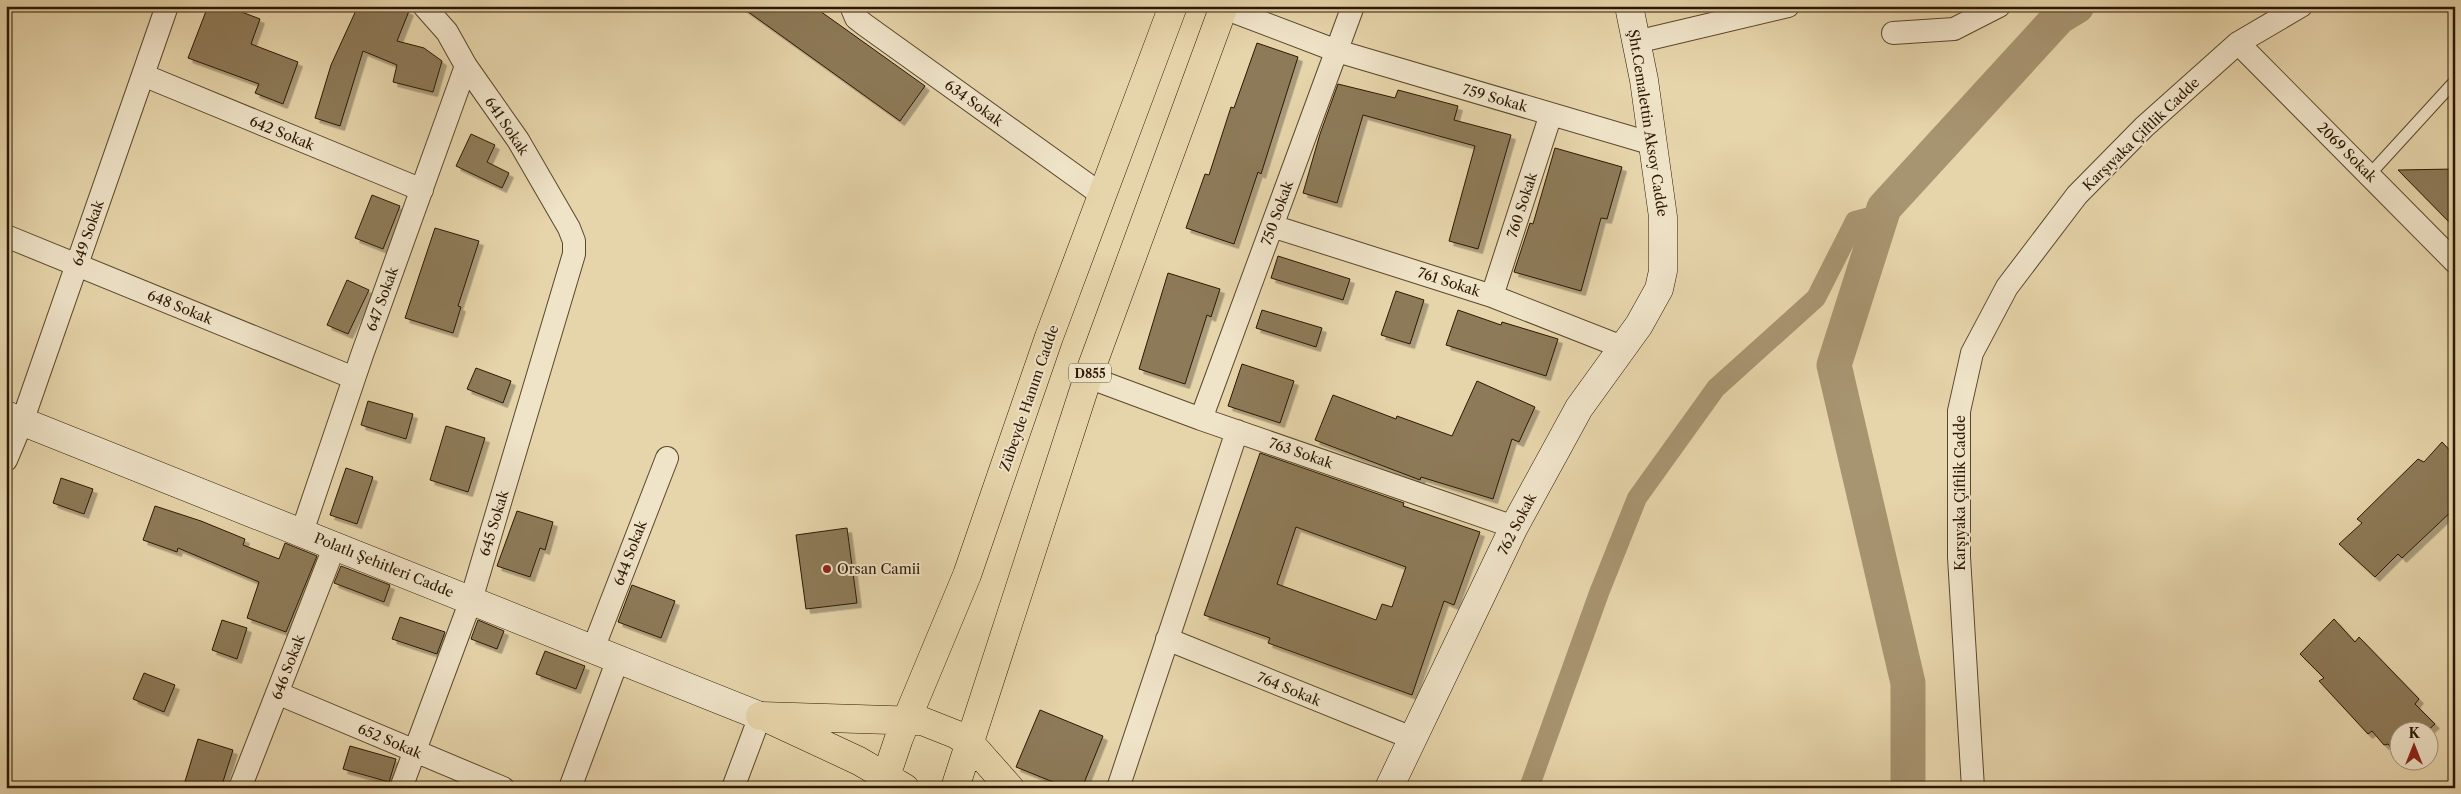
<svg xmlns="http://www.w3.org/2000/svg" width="2461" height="794" font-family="'Libre Caslon Text',serif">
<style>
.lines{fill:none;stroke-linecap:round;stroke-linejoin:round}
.canal{stroke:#a79470;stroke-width:20}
.river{stroke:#a79470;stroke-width:35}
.building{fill:#8d7a58;stroke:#2c1800;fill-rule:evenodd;filter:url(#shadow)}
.lane-casing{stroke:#5a472a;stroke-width:13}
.street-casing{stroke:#5a472a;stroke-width:24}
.secondary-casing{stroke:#2c1800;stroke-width:29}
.highway-casing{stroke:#2c1800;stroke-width:29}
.lane{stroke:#efe3c8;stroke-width:11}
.street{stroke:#efe3c8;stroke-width:22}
.secondary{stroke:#efe3c8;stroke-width:28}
.highway{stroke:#e6d4aa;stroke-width:28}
.poi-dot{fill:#8f2418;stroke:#efe3c8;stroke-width:2}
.labels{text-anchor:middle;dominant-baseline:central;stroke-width:4;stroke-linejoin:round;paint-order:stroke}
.shield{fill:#efe3c8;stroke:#66553c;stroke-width:1}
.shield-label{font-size:12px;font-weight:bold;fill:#2c1800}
.street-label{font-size:14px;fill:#2c1800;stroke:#efe3c8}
.poi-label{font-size:14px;fill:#2c1800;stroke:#efe3c8;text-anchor:start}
</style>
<defs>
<filter id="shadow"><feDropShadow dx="4.5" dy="4.5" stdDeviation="0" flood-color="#0004"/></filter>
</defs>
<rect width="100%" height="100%" fill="#e6d4aa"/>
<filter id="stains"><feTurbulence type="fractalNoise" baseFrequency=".004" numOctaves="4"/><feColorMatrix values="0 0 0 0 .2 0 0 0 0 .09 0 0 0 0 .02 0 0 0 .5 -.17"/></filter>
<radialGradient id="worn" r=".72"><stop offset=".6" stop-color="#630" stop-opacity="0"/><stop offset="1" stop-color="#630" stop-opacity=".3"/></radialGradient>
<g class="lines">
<path class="canal" d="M1529,788L1599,593L1637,498L1716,388L1816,298L1855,221L1882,214"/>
<path class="river" d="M1908,788V683L1834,365L1884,208L2059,17L2077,6"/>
</g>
<path class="building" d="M208,6H226L260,19L251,44L298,62L283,104L255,93L259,84L188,58Z
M358,6H397L409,11L397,41L424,48L442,61L433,92L393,82L397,65L363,51L340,126L315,118L331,65Z
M740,6H813L925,86L900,121Z
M1257,43L1298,57L1261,174L1258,172L1234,244L1186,228L1205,174L1209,175L1231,107L1234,108Z
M1338,84L1395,98L1398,90L1458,106L1454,120L1511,135L1478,249L1449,241L1475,146L1363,115L1337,203L1303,193L1320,134Z
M471,134L495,145L487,162L509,173L502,188L456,166Z
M1555,148L1622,167L1607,219L1601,218L1581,291L1514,272L1530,223L1533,224Z
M2455,169V228L2398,170Z
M372,195L400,206L383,249L355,238Z
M435,228L479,241L458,306L461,307L453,333L405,318Z
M1278,256L1350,279L1343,300L1271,278Z
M1168,273L1220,289L1211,317L1207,315L1185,384L1139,369Z
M347,280L369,290L348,334L327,325Z
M1396,291L1424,300L1410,344L1381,335Z
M1262,310L1322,328L1316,347L1256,328Z
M1458,310L1501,325L1502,322L1558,339L1546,376L1446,345Z
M1242,364L1294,381L1280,423L1228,406Z
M476,368L511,381L503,403L467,389Z
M1477,381L1535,407L1519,442L1512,439L1493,499L1421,477L1420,480L1315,440L1333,395L1396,419L1397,416L1452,436Z
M368,401L413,414L406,439L361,425Z
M446,426L485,438L468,492L430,480Z
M2442,442L2455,456V508L2402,558L2398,554L2375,577L2339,544L2362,523L2357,519L2418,459L2424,462Z
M1260,453L1404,503L1403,506L1480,532L1454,605L1444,601L1412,695L1268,643L1270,638L1204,615ZM1296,527L1406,567L1392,607L1382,604L1376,620L1277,584Z
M346,468L373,477L357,524L330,515Z
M61,478L93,489L84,514L53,503Z
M155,506L201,521L245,539L243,545L279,559L285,543L317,556L286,632L247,618L259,582L178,548L177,552L143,540Z
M517,511L553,522L545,550L540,548L530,577L497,566Z
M847,528L857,603L806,609L796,535Z
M341,566L390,585L384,602L334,583Z
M632,585L675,601L661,638L618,622Z
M400,617L445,632L437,654L392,639Z
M2334,619L2355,642L2359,637L2419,699L2415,704L2435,724L2426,732H2398V756L2388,744L2384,745L2372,731L2368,734L2319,681L2324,678L2300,654Z
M222,620L247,628L237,659L212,650Z
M478,620L504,631L497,649L471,639Z
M545,651L585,666L576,689L536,674Z
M144,673L175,685L164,712L133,699Z
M1040,710L1103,736L1082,788H1068L1016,767Z
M198,739L233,750L221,788H183Z
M350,746L396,759L389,782L343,769Z"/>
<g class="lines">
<g class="lane-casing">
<path id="lane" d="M2370,174L2455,81"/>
</g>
<g class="street-casing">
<path id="street" d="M851,6L856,18L865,25L1102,195
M1224,8L1337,51L1653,144
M1893,33L1954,29L1999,6
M1636,42L1788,6
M2238,43L2455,262
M143,75L422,190
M1272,226L1492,296L1622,347
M6,236L354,378
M1492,296L1551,114
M1088,377L1201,419L1514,527
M1201,419L1353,6
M6,460L22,422L167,6
M302,532L362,355L466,66
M1167,639L1412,738
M593,649L667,458
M277,693L503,788
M240,788L335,545
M401,788L471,600L574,254V241L569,228L518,140L466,66L447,32L424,6
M570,788L618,659
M733,788L760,716
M1118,788L1237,431
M1973,788L1959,557V411L1972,353L2007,287L2077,195L2144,127L2238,43L2301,6"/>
</g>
<g class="secondary-casing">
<path id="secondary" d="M6,415L760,716
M1389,788L1514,527L1579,408L1639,325L1659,289L1663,271V217L1644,80L1629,6"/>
</g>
<g class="highway-casing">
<path id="highway" d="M760,716L922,721L955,734L971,744L1010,788
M771,720L859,761L905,788
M882,788L899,738L967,575L1049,337L1173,6
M955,788L1088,377L1224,6"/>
</g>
<use href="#lane" class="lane"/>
<use href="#street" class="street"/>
<use href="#secondary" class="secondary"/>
<use href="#highway" class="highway"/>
</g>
<circle class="poi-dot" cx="827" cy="569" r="5"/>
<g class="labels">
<rect class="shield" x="1069" y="363.5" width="42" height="19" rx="4"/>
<g class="shield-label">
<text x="1090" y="373">D855</text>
</g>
<g class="street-label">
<text transform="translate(1495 98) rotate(16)">759 Sokak</text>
<text transform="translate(974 103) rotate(36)">634 Sokak</text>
<text transform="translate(1648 123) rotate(81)">Şht.Cemalettin Aksoy Cadde</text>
<text transform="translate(507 126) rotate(56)">641 Sokak</text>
<text transform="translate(282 133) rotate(22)">642 Sokak</text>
<text transform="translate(2141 134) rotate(-44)">Karşıyaka Çiftlik Cadde</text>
<text transform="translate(2347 152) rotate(45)">2069 Sokak</text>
<text transform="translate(1522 205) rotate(-72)">760 Sokak</text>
<text transform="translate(1277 213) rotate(-70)">750 Sokak</text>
<text transform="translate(88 233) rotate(-71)">649 Sokak</text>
<text transform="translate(1449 282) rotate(18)">761 Sokak</text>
<text transform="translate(382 299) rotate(-70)">647 Sokak</text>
<text transform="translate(180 307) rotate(22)">648 Sokak</text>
<text transform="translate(1029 398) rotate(-71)">Zübeyde Hanım Cadde</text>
<text transform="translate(1301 453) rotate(19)">763 Sokak</text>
<text transform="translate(1960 493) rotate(-90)">Karşıyaka Çiftlik Cadde</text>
<text transform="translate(494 523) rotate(-73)">645 Sokak</text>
<text transform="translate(1517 524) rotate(-63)">762 Sokak</text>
<text transform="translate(630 553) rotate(-69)">644 Sokak</text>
<text transform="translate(384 565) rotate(22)">Polatlı Şehitleri Cadde</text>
<text transform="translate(288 667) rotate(-69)">646 Sokak</text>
<text transform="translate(1289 689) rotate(22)">764 Sokak</text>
<text transform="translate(390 741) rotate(23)">652 Sokak</text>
</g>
<g class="poi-label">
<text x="837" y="569">Orsan Camii</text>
</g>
</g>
<rect width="2461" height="794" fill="none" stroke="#e6d4aa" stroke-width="25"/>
<rect x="8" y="8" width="2446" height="779" fill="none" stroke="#2c1800" stroke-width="2.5"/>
<rect x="12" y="12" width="2436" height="769" fill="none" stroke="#2c1800"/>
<g transform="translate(2414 746)"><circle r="24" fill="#efe3c8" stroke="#a19278"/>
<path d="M0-4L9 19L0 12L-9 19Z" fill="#8f2418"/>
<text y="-8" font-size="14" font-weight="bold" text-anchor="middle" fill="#2c1800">K</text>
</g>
<rect width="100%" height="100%" filter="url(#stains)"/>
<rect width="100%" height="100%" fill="url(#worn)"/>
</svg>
